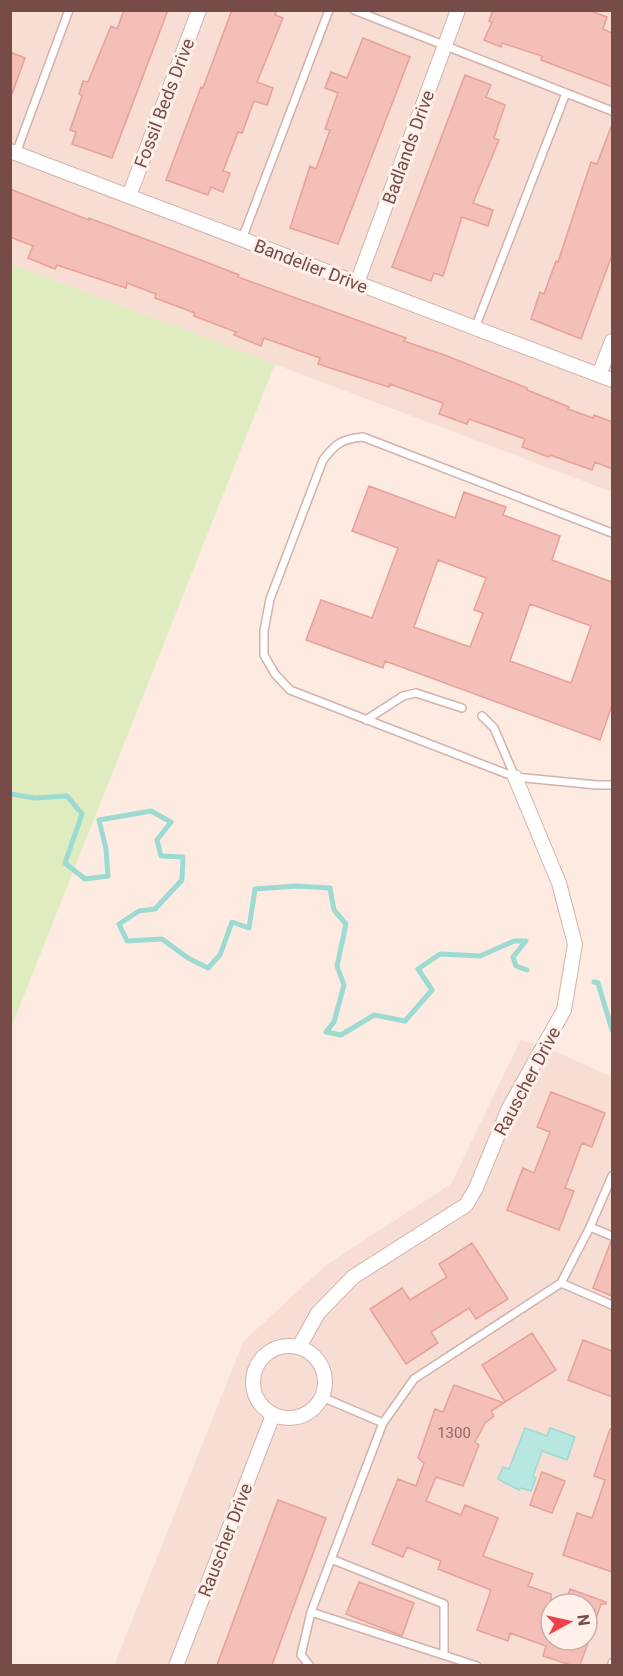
<svg xmlns="http://www.w3.org/2000/svg" width="623" height="1676" font-family="Roboto,sans-serif">
<style>
.residential{fill:#f7ddd3;fill-rule:evenodd}
.green{fill:#deecc0}
.water{fill:#b6e8e1;stroke:#9cdad2;stroke-width:1.5}
.lines{fill:none;stroke-linecap:round;stroke-linejoin:round}
.stream{stroke:#9cdad2;stroke-width:5}
.building{fill:#f4bfb9;stroke:#e8a098;stroke-width:1.5;fill-rule:evenodd}
.service-casing{stroke:#d1b2ab;stroke-width:10}
.minor-casing{stroke:#d1b2ab;stroke-width:16}
.service{stroke:#fff;stroke-width:7}
.minor{stroke:#fff;stroke-width:14}
.labels{text-anchor:middle;dominant-baseline:central;stroke-width:6;stroke-linejoin:round;paint-order:stroke}
.number-label{font-size:15px;fill:#966864}
.street-label{font-size:18px;fill:#774b47;stroke:#fff1ea}
</style>
<rect width="100%" height="100%" fill="#fdebe2"/>
<path class="residential" d="M10,11H612V492L11,264Z
M521,1039L561,1054L612,1077V1665L114,1666L243,1342L326,1265L451,1184ZM551,1604H587V1640H551Z"/>
<path class="green" d="M11,264L275,364L11,1028Z"/>
<path class="water" d="M525,1428L547,1436L550,1428L575,1437L567,1460L542,1451L533,1476L536,1478L531,1491L521,1488L519,1490L498,1479L503,1467L509,1469Z"/>
<g class="lines">
<path class="stream" d="M10,794L35,798L67,796L82,814L65,863L85,879L108,876L106,849L99,820L151,811L171,822L157,840L161,856L183,857L182,880L155,909L139,911L119,924L127,941L162,939L188,958L208,968L220,955L232,922L249,928L255,889L297,886L330,888L334,910L346,924L337,966L344,985L334,1022L326,1032L341,1035L374,1015L405,1021L432,990L418,969L440,954L480,956L514,941H526L513,957L516,966L527,970
M594,982L598,983L612,1030"/>
</g>
<path class="building" d="M124,10H168L112,158L72,144L76,132L70,130L82,96L79,94L83,81L88,82L111,26L117,29Z
M232,10H277L275,15L283,18L257,82L273,88L267,105L254,101L242,133L238,132L223,171L230,173L223,192L211,187L208,195L166,180L201,87L203,88Z
M493,10H588L607,17L603,29L612,33V87L541,60L542,56L502,43L501,47L484,40L492,22L489,21Z
M363,38L410,57L338,244L290,228L310,166L316,169L330,130L325,129L338,93L325,88L331,72L347,78Z
M10,52L25,58L12,94H10Z
M465,75L491,85L486,97L505,105L494,138L499,140L473,203L493,210L488,226L462,217L443,276L434,273L431,281L392,267Z
M611,127H612V255L581,339L531,319L540,292L544,294L556,261L558,262L591,162L597,164Z
M10,189L89,220V218L201,260L239,275L238,277L406,338L404,341L447,356L527,388V390L569,407L568,409L593,418L594,415L612,422V469L595,462L592,470L550,455L549,457L522,447L525,439L469,419L467,424L439,414L443,403L390,384L389,387L318,364L320,358L264,338L261,346L234,335L236,332L194,316L195,313L155,298L156,294L127,283L126,288L57,265L55,269L28,258L33,246L10,237Z
M369,486L455,518L464,492L506,507L503,515L560,536L552,560L612,582V705L600,740L385,661L383,668L306,640L321,600L372,618L398,548L352,531ZM438,560L486,578L474,610L483,613L470,647L414,627ZM530,604L591,626L571,683L510,661Z
M551,1092L605,1113L592,1147L582,1143L565,1188L574,1191L559,1230L507,1210L523,1168L534,1173L550,1132L537,1127Z
M611,1241L612,1242V1296L593,1288Z
M472,1243L508,1299L476,1319L469,1308L431,1332L438,1343L406,1364L370,1309L402,1288L410,1300L447,1277L439,1264Z
M532,1333L556,1370L505,1402L482,1365Z
M583,1340L612,1351V1397L568,1380Z
M454,1385L504,1403L491,1411L494,1416L485,1423L475,1442L479,1445L463,1486L436,1477L426,1501L461,1515L465,1505L498,1518L483,1556L533,1574L528,1586L551,1594V1640H589L580,1665H571L543,1656L546,1646L510,1633L508,1641L477,1630L491,1590L438,1569L441,1561L407,1547L403,1557L372,1544L398,1479L416,1486L424,1463L418,1458L435,1409L443,1412Z
M610,1429L612,1430V1572L563,1555L577,1513L592,1518L605,1480L594,1476Z
M542,1472L565,1481L552,1513L530,1505Z
M278,1500L326,1518L272,1665H217Z
M359,1582L414,1603L402,1636L346,1614Z
M570,1589L606,1602V1604H601L589,1639H587V1604H565Z"/>
<g class="lines">
<g class="service-casing">
<path id="service" d="M354,10L612,111
M16,153L69,10
M242,239L329,10
M475,328L566,93
M612,533L363,437C342,439 336,443 323,460L270,599L264,631V655L275,674L290,690L515,777L597,785H612
M482,716L494,728L515,777
M366,720L403,696L416,693L462,708
M590,1227L612,1236
M561,1283L612,1305
M322,1397L383,1423
M331,1559L444,1604V1655
M311,1612L477,1666
M310,1666L301,1655L311,1612L383,1423L414,1379L561,1283L590,1227L612,1176
M612,1666V1663"/>
</g>
<g class="minor-casing">
<path id="minor" d="M10,151L612,380
M129,196L199,10
M357,283L458,10
M599,375L612,341
M253 1382a36 36 0 1 1 72 0a36 36 0 1 1-72 0Z
M299,1347L318,1313L353,1277L466,1205L476,1188L509,1108L564,1010L575,944L559,883L515,777
M176,1666L273,1415"/>
</g>
<use href="#service" class="service"/>
<use href="#minor" class="minor"/>
</g>
<g class="labels">
<g class="number-label">
<text x="454" y="1433">1300</text>
</g>
<g class="street-label">
<text transform="translate(164 103) rotate(-69)">Fossil Beds Drive</text>
<text transform="translate(408 147) rotate(-70)">Badlands Drive</text>
<text transform="translate(311 266) rotate(21)">Bandelier Drive</text>
<text transform="translate(527 1081) rotate(-62)">Rauscher Drive</text>
<text transform="translate(225 1540) rotate(-69)">Rauscher Drive</text>
</g>
</g>
<rect width="623" height="1676" fill="none" stroke="#774b47" stroke-width="24"/>
<g transform="translate(569 1622) rotate(82)"><circle r="28" fill="#fff1ea" stroke="#c9afa9" stroke-width="1.5"/>
<path d="M0-4.5L10 22L0 15L-10 22Z" fill="#ee414c"/>
<text y="-9" font-size="16" font-weight="bold" text-anchor="middle" fill="#774b47">N</text>
</g>
</svg>
